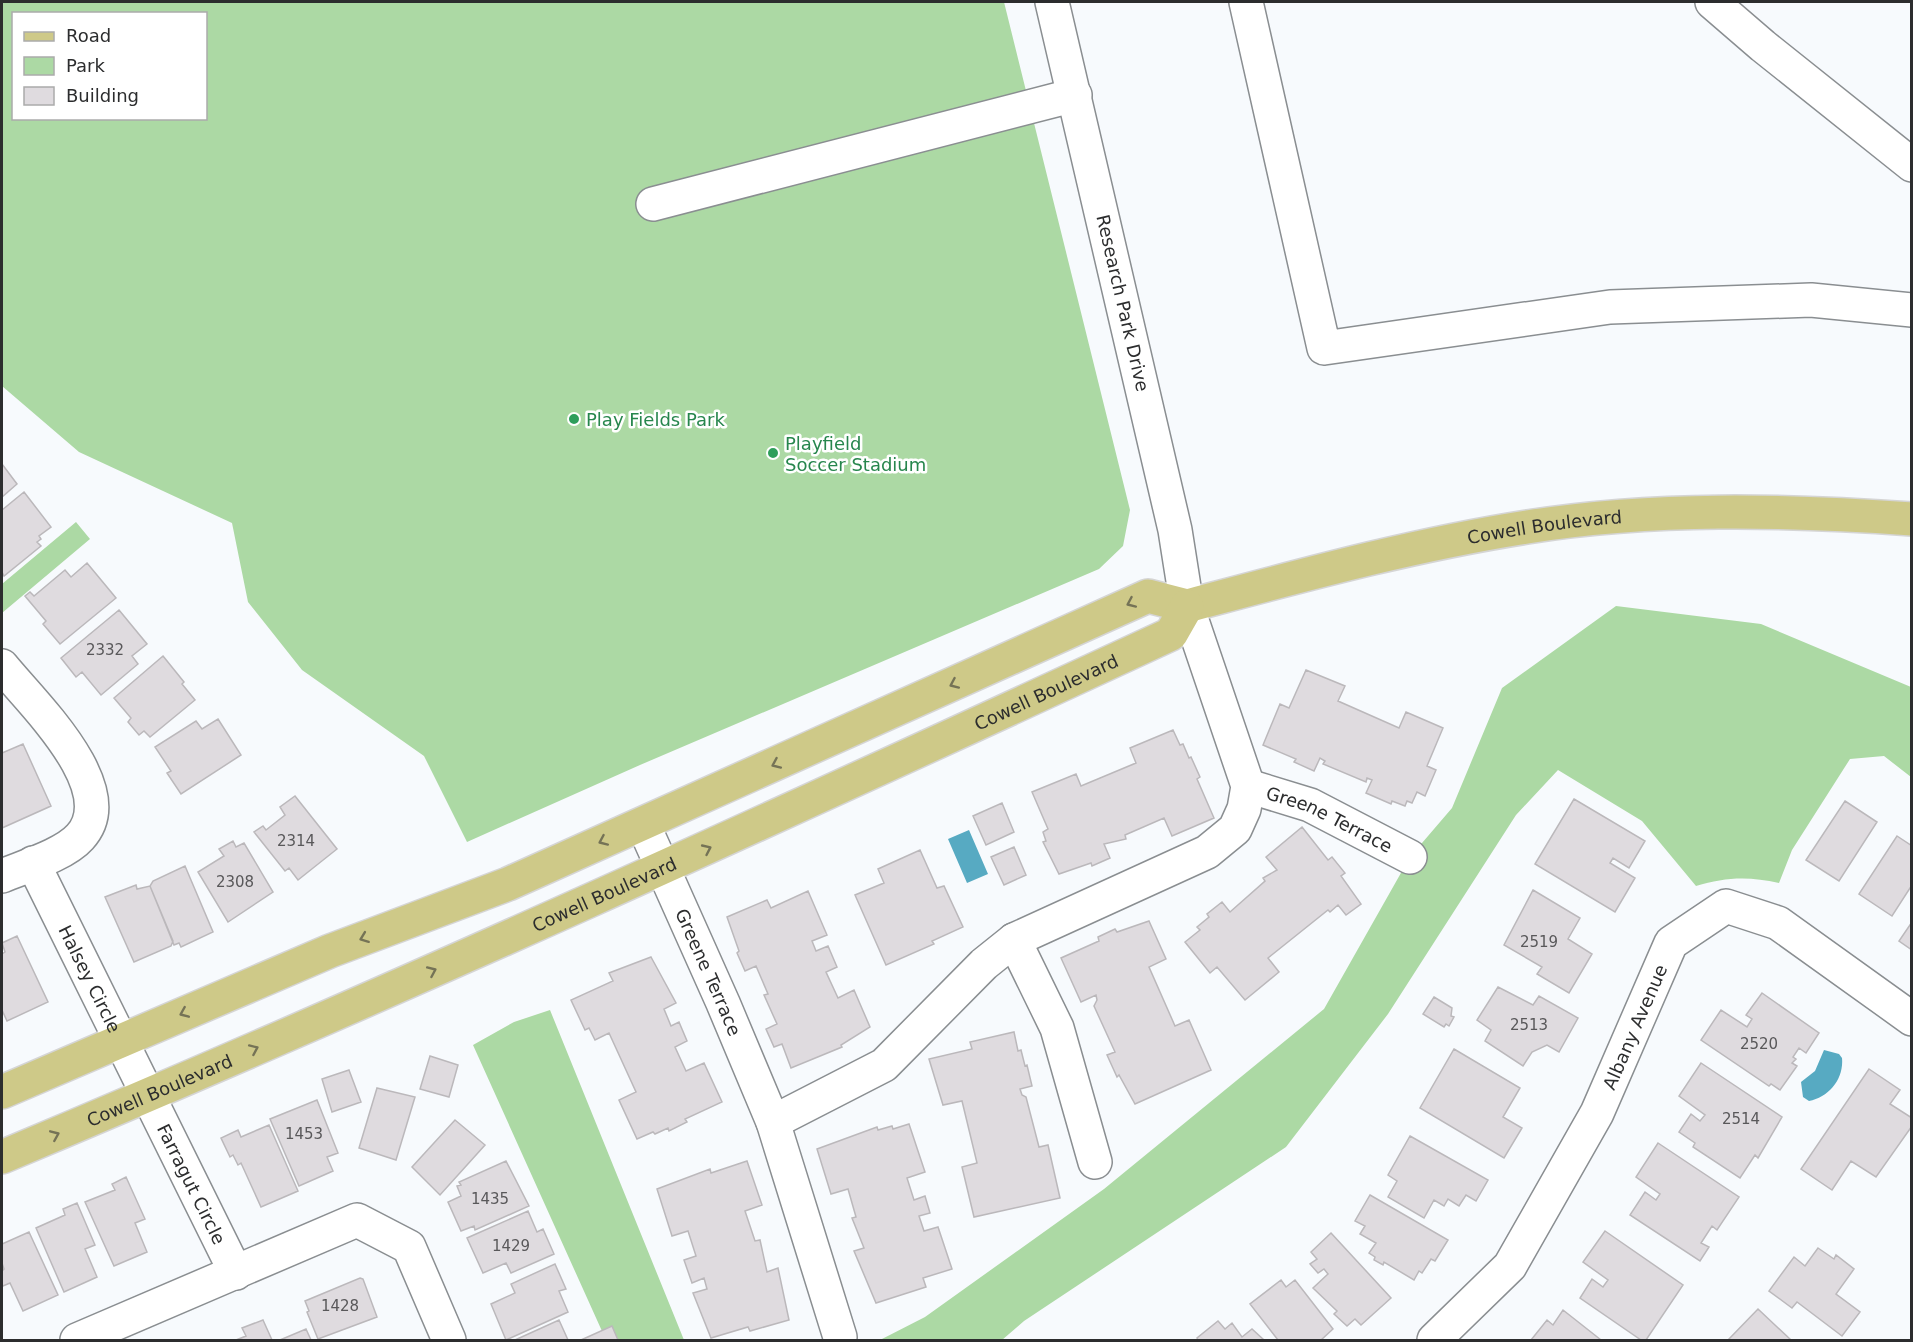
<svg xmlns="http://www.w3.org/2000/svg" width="1913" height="1342" font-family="'DejaVu Sans',sans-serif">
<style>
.green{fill:#acd9a4;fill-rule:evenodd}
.water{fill:#57aac2}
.building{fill:#dfdbdf;stroke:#bbb8bb;stroke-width:1.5}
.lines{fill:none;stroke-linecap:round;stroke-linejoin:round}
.minor-casing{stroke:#8a8e91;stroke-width:36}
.major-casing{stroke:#d5d5d5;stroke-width:36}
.minor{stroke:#fff;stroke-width:33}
.major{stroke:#cec988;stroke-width:33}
.oneway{stroke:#757356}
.leisure-dot{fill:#2e9e5b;stroke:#fff;stroke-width:2}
.labels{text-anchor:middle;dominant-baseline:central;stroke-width:5;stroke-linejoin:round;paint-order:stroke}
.number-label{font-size:15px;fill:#59585a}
.street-label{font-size:18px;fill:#2c2d2e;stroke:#fff}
.leisure-label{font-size:18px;fill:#27864d;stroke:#fff;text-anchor:start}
</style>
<rect width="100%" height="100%" fill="#f7fafd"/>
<path class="green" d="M2,2H1004L1130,510L1123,546L1099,569L640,765L467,842L424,756L302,670L248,602L232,523L79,452L2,386ZM14,14H206V118H14Z
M76,522L90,539L2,613V584Z
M1616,606L1761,624L1911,687V777L1884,756L1850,759L1792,850L1779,883C1749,876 1725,877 1696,886L1642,821L1558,770L1516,815L1388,1014L1286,1147L1024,1321L1002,1340H880L925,1317L1104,1189L1324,1009L1410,857L1452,808L1502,688Z
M550,1010L684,1340H606L473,1045L514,1022Z"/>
<path class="water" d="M969,830L988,874L967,883L948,839Z
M1824,1050L1839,1054L1842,1058C1844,1079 1829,1097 1809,1101L1803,1097L1801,1082L1815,1071Z"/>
<path class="building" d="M2,464L17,484L2,497Z
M24,492L51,527L39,536L41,539L37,542L41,546L4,576L2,572V510Z
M87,563L116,598L60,644L43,624L46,621L25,596L30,592L34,596L65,570L71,577Z
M119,610L147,644L132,656L138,664L101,695L82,672L76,677L61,658Z
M163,656L184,682L182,684L195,700L150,737L144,731L139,735L128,722L131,718L114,698Z
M1306,670L1345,686L1338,701L1399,728L1406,712L1443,728L1427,766L1436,770L1425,796L1417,792L1412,803L1407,801L1405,806L1392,801L1391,804L1366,793L1372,780L1367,778L1366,782L1323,764L1325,761L1320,758L1314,771L1294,762L1296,759L1263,745L1280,704L1289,708Z
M218,719L241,755L181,794L167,773L171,771L155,747L196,721L202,729Z
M1173,730L1180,745L1183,744L1189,758L1191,757L1200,777L1197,779L1214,818L1172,836L1164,818L1125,835L1126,839L1104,844L1110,858L1092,866L1091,863L1059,874L1043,842L1046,841L1043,832L1048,829L1032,792L1076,774L1081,786L1136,763L1130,748Z
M23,744L51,806L2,828V753Z
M295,796L337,849L298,880L289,868L285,871L254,832L263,826L266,830L285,815L280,807Z
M1574,799L1645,841L1629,868L1613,858L1610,863L1635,878L1615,912L1535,864Z
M1845,801L1877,822L1839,881L1806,860Z
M1002,803L1014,832L986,845L973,816Z
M1302,827L1328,860L1332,857L1345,873L1341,876L1361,904L1346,915L1338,905L1330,912L1328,910L1268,958L1279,972L1245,1000L1217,967L1210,973L1185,942L1200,930L1197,927L1209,917L1207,914L1222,902L1230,912L1265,881L1263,878L1277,870L1266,857Z
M1897,836L1912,846V885L1892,916L1859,894Z
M233,841L236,847L244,843L273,892L228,922L198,872L224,856L219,849Z
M1014,847L1026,875L1004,885L991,857Z
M920,850L937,888L944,886L963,927L932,941L934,944L886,965L855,895L884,883L878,869Z
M185,866L213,932L181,947L179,943L174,945L150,886L153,881Z
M136,885L137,889L150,886L173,941L171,946L134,962L105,897Z
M1533,890L1580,918L1568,939L1592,954L1569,993L1537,974L1542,967L1504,945Z
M808,891L827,935L812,941L816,951L828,946L837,967L826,972L838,998L854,990L870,1027L841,1045L842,1047L791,1068L782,1044L774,1047L766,1029L777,1024L764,995L768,994L756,966L745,971L737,953L739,951L727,917L767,900L771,908Z
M1149,921L1166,959L1149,967L1175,1026L1189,1020L1211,1070L1135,1104L1119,1075L1117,1077L1107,1055L1115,1052L1094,1006L1097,1000L1096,995L1081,1002L1061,958L1099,941L1098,937L1115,929L1117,932Z
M1912,922V950L1899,941Z
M17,936L48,1002L7,1021L2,1010V954L5,952L2,943Z
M651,957L676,1003L664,1009L671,1026L679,1022L687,1041L675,1047L686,1071L704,1063L722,1102L685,1119L687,1122L669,1131L668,1128L655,1134L653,1132L637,1139L619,1100L636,1092L609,1033L595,1040L589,1028L585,1030L571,1000L613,981L609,973Z
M1498,987L1533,1005L1539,996L1578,1018L1559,1052L1547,1045L1532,1052L1523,1066L1485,1041L1491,1030L1477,1020Z
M1762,993L1819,1033L1806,1053L1799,1048L1793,1057L1796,1059L1792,1063L1797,1066L1780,1090L1771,1084L1769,1086L1701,1040L1721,1010L1747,1027L1752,1019L1746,1015Z
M1434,997L1452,1008L1451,1016L1454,1017L1449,1026L1446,1024L1444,1027L1423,1014Z
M1014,1032L1018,1051L1021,1050L1025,1066L1027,1065L1032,1086L1020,1089L1022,1095L1026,1097L1039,1147L1048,1145L1060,1198L974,1217L962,1167L977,1163L962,1101L943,1105L929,1059L972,1049L970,1042Z
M1454,1049L1520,1088L1503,1117L1522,1128L1504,1158L1420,1108Z
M430,1056L458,1065L449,1097L420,1089Z
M1701,1063L1782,1117L1758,1158L1755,1155L1740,1178L1693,1147L1695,1143L1679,1132L1691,1114L1700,1121L1705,1115L1679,1096Z
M1869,1069L1900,1090L1890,1104L1912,1118V1126L1876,1177L1851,1161L1832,1190L1801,1169Z
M349,1070L361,1102L332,1112L322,1079Z
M377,1088L415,1097L396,1160L359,1148Z
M317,1100L338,1153L327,1157L333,1171L299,1186L270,1119Z
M455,1120L485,1145L440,1195L412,1167Z
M909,1124L925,1172L907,1178L914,1200L925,1196L930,1213L919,1216L924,1231L938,1227L952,1269L923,1278L926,1287L876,1303L854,1251L864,1248L852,1218L856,1217L848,1189L831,1194L817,1149L877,1127L878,1130L892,1126L893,1129Z
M269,1125L298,1191L261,1207L241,1163L238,1165L233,1155L230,1157L221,1138L238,1130L241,1137Z
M1410,1136L1488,1180L1476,1201L1466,1195L1459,1206L1448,1199L1444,1206L1434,1200L1424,1218L1388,1197L1397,1181L1388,1175Z
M1658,1143L1739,1197L1717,1230L1712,1226L1701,1243L1709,1247L1700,1261L1630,1215L1645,1192L1656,1200L1660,1194L1636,1177Z
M506,1161L529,1206L475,1230L474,1226L461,1231L448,1202L461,1196L457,1186L461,1185L459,1182Z
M747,1161L762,1205L745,1211L755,1241L760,1240L767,1272L778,1268L789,1320L750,1331L748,1327L711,1338L693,1293L707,1289L704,1278L692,1283L684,1260L696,1256L688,1231L672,1236L657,1189L710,1169L711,1173Z
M126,1177L145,1219L135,1223L147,1252L114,1266L85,1202L115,1190L112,1184Z
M1370,1195L1448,1240L1435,1261L1431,1259L1422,1273L1419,1271L1414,1280L1384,1262L1383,1265L1374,1260L1375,1257L1369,1253L1376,1243L1360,1234L1365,1226L1355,1221Z
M77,1203L95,1245L85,1249L97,1277L64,1292L36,1228L65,1215L63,1209Z
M528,1211L537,1232L543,1229L554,1254L511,1273L506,1263L483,1273L467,1238Z
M1605,1231L1683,1285L1646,1340H1641L1580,1298L1592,1279L1603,1287L1608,1280L1583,1262Z
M29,1232L58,1295L23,1311L10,1283L3,1286L2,1284V1271L4,1269L2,1263V1244Z
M1331,1233L1391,1298L1361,1325L1355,1319L1347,1326L1334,1314L1337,1311L1313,1288L1328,1274L1324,1269L1318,1273L1310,1264L1317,1259L1311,1252Z
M1818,1248L1834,1259L1836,1255L1854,1269L1836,1294L1860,1312L1842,1336L1797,1302L1792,1308L1769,1291L1794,1257L1805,1266Z
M555,1264L566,1289L559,1291L568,1312L506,1340L491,1304L515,1293L511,1284Z
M360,1278L363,1279L377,1317L318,1339L307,1312L309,1311L305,1301Z
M1281,1280L1286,1287L1295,1280L1333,1329L1321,1340H1278L1250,1304Z
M1758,1309L1791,1340H1728Z
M1563,1310L1601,1340H1531L1547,1320L1553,1325Z
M263,1320L272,1340H236L246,1336L242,1328Z
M559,1320L568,1340H515Z
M1218,1321L1225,1329L1232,1323L1242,1337L1252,1329L1264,1340H1198L1197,1338Z
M612,1326L618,1340H581Z
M306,1329L311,1340H280Z"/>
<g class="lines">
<g class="minor-casing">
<g id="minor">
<path d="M1246,2L1324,348L1610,307L1811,300L1912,310"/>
<path d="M1712,2L1763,46L1912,165"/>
<path d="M653,204L1075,95"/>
<path d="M2,666C31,702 124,789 80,837C64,855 23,867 2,876"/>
<path id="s1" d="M1248,786L1310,805L1410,857"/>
<path id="s2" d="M643,824L723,1003L773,1122L840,1337"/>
<path id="s3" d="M33,863L236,1273"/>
<path d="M1014,940L1057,1028L1095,1162"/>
<path d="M773,1122L884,1065L984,964L1014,940L1207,852L1235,829L1244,809L1248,786L1187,606L1175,530L1052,2"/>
<path d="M77,1340L357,1220L409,1247L449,1340"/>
<path id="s4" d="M1434,1340L1510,1266L1597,1113L1671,943L1726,906L1778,923L1912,1019"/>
</g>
</g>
<g class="major-casing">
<g id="major">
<path id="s5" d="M2,1092L330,951L508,884L1148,596L1187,606C1300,576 1412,545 1527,527C1654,507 1784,510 1912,519"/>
<path id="s6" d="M2,1157C395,992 783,814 1171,634L1187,606"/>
</g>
</g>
<use href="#minor" class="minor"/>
<use href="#major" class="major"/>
</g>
<defs><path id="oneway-chevron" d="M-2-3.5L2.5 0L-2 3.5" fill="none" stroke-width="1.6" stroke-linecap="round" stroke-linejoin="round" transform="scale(1.5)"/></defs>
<g class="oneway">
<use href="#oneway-chevron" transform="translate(1131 603) rotate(156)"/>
<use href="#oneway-chevron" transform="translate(954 684) rotate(156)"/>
<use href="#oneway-chevron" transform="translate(776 764) rotate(156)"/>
<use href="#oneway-chevron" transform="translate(603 841) rotate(156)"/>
<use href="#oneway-chevron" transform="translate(707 849) rotate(-25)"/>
<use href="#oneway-chevron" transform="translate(364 938) rotate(159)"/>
<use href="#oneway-chevron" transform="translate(432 971) rotate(-24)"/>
<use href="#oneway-chevron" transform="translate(184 1013) rotate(157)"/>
<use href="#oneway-chevron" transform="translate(254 1049) rotate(-24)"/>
<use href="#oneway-chevron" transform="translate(55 1135) rotate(-23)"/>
</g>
<g class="leisure-dot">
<circle cx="574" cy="419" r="6"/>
<circle cx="773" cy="453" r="6"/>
</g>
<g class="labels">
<g class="number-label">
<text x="105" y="650">2332</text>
<text x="296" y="841">2314</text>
<text x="235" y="882">2308</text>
<text x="1539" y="942">2519</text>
<text x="1529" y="1025">2513</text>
<text x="1759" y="1044">2520</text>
<text x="1741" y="1119">2514</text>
<text x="304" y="1134">1453</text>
<text x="490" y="1199">1435</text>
<text x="511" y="1246">1429</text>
<text x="340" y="1306">1428</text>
</g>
<g class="street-label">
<text transform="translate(1123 303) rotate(77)">Research Park Drive</text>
<text stroke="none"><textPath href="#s5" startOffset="1656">Cowell Boulevard</textPath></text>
<text stroke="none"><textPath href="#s6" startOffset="1143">Cowell Boulevard</textPath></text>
<text stroke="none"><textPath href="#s1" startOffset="88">Greene Terrace</textPath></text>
<text stroke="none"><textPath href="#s6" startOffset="657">Cowell Boulevard</textPath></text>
<text stroke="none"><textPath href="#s2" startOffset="162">Greene Terrace</textPath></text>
<text stroke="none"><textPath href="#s3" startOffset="129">Halsey Circle</textPath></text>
<text stroke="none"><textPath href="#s4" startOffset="376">Albany Avenue</textPath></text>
<text stroke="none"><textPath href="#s6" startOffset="171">Cowell Boulevard</textPath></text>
<text stroke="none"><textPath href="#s3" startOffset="358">Farragut Circle</textPath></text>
</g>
<g class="leisure-label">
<text x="586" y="419">Play Fields Park</text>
<text x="785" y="443">Playfield<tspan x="785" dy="21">Soccer Stadium</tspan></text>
</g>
</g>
<rect width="1913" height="1342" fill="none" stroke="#2c2d2e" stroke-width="6"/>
<rect x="12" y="12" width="195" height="108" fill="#ffffff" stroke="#ababab" stroke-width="1.5"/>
<rect x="24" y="32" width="30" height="9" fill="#cec988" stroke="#ababab" stroke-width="1.5"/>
<text x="66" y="42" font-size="18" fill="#2c2d2e">Road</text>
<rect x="24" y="57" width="30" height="18" fill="#acd9a4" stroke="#ababab" stroke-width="1.5"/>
<text x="66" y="72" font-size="18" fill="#2c2d2e">Park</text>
<rect x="24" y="87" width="30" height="18" fill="#dfdbdf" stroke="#ababab" stroke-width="1.5"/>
<text x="66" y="102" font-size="18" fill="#2c2d2e">Building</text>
</svg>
